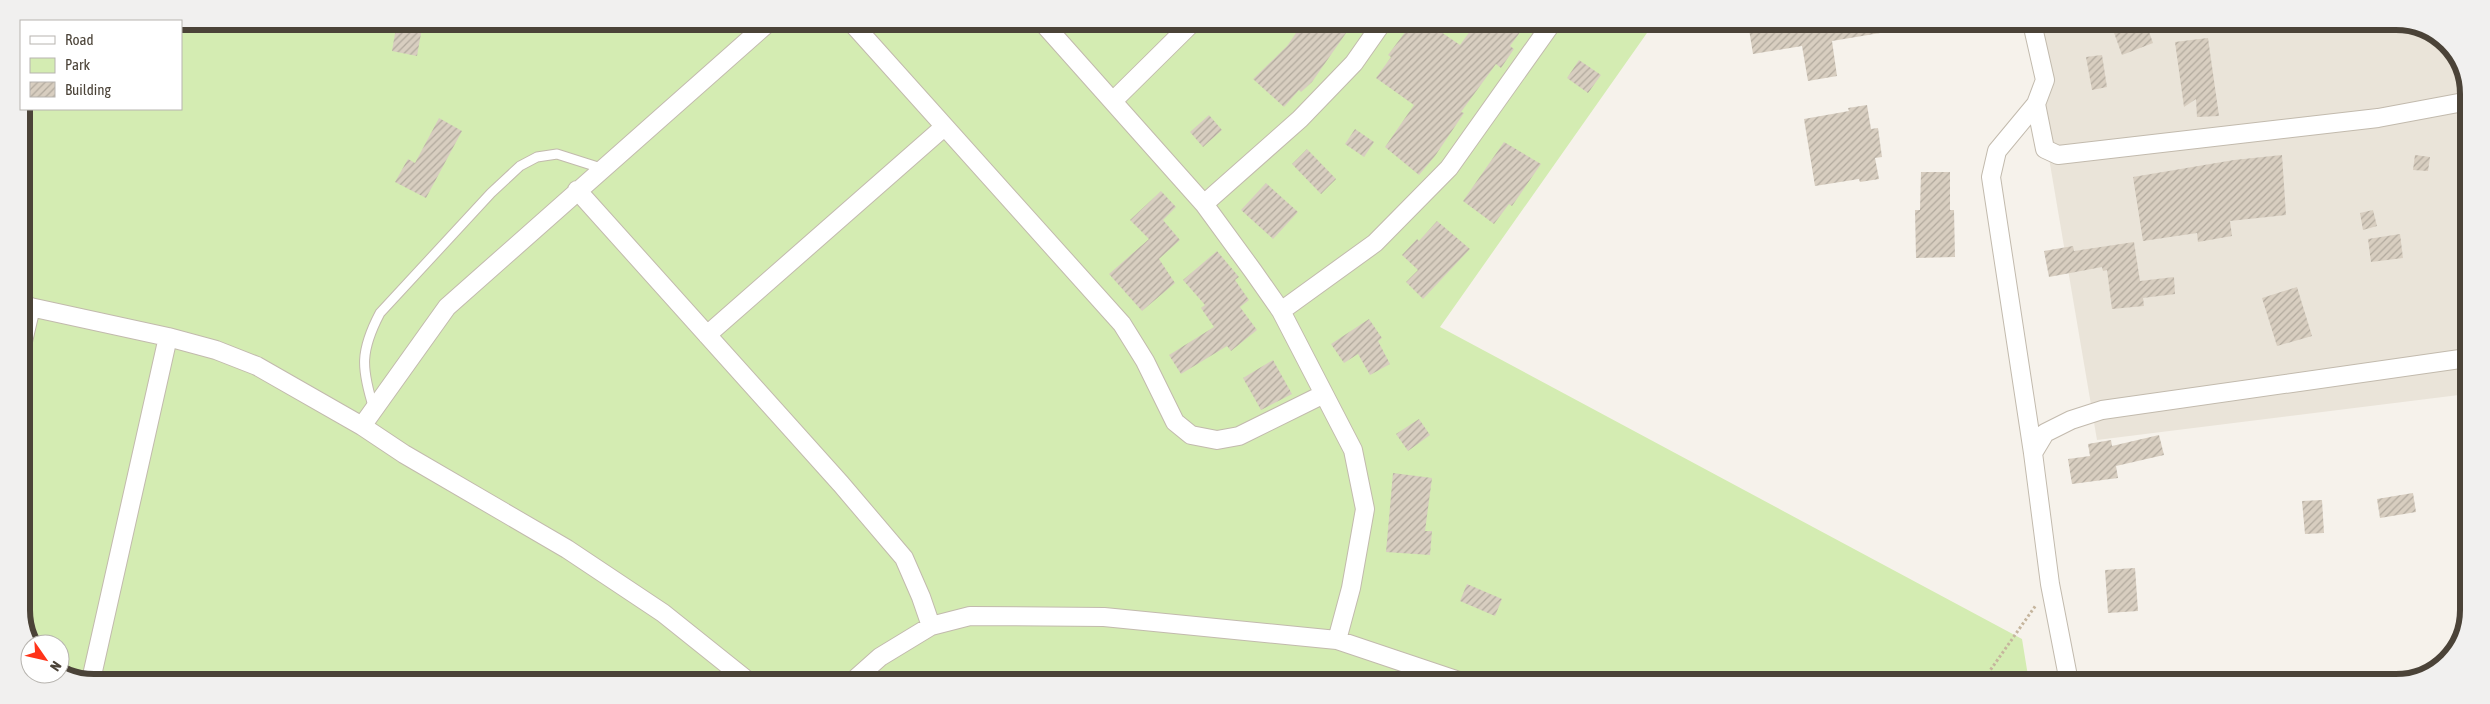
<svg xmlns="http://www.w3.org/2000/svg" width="2490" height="704" font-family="'Asap Condensed',sans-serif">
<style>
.residential{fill:#eae4d9}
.green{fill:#d4ecb2}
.building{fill:url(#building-hatch)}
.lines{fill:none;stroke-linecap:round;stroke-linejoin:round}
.lane-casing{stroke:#c2baad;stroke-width:11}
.street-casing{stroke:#c2baad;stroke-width:20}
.path{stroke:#c5b59d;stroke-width:3;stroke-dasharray:2.5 2.5;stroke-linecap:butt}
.lane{stroke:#fff;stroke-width:9}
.street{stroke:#fff;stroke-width:18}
.rim{fill:none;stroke:#4b4338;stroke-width:6}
</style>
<defs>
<pattern id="building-hatch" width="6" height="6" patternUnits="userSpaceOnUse" patternTransform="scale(1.25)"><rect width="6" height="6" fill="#d8cec0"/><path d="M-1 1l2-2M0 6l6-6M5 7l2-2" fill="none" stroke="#b1a99d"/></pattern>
</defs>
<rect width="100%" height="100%" fill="#f6f2eb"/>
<path class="residential" d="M2026,23L2414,24L2451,46L2469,89L2467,394L2097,440Z"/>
<path class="green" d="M181,21L1654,23L1440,327L2022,639L2029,682L76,680L60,671V644H34L21,615V109H181Z"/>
<path class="building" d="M397,22H423L417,56L392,51Z
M1303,23H1353L1312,82L1301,92L1299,90L1284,107L1253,79L1287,46Z
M1412,23H1428L1460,45L1476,23H1527L1510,46L1514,49L1501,68L1496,64L1461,112L1464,113L1435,156L1419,175L1385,147L1414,105L1376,78L1391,57L1388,55Z
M1748,23H1891L1892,31L1832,41L1837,76L1808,81L1802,46L1753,54Z
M2131,23H2146L2153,43L2122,55L2113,30Z
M2208,38L2219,116L2197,117L2196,99L2184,107L2175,42Z
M2102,55L2107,87L2092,90L2086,57Z
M1579,60L1601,75L1588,93L1567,78Z
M1867,105L1871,129L1878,128L1882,157L1875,158L1879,179L1860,182L1859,179L1815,186L1804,119L1849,111L1848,108Z
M1209,115L1222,130L1203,147L1190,132Z
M439,118L462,131L426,198L395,182L408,159L415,163Z
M1355,129L1374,142L1364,157L1345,144Z
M1504,142L1541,164L1512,206L1509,204L1494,224L1463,201Z
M1307,149L1336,179L1321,194L1292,164Z
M2282,155L2286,215L2230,221L2232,236L2198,242L2197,233L2143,241L2133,177L2234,160Z
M2415,155L2430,157L2428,171L2413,170Z
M1921,172H1950V210H1954L1955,257L1916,258L1915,210H1920Z
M1266,183L1298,212L1273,239L1241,210Z
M1161,191L1176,207L1163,220L1180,240L1159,259L1175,283L1142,311L1109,274L1149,239L1130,220Z
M2373,210L2377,226L2363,230L2360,213Z
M1437,221L1470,249L1423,299L1406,282L1418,270L1402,255L1417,239L1419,241Z
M2400,234L2403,258L2371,262L2368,239Z
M2134,242L2140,281L2174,277L2175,294L2143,298L2144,306L2112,309L2107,270L2103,271L2102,267L2049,277L2044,251L2073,246L2074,251Z
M1217,251L1239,277L1235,280L1249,300L1240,307L1257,330L1231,351L1227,346L1181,374L1169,355L1214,327L1201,308L1205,305L1183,280Z
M2297,287L2312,336L2277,346L2262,298Z
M1369,319L1382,338L1378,341L1390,364L1370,375L1358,354L1344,363L1331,344Z
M1273,360L1292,394L1261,410L1243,378Z
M1419,419L1430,435L1408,451L1396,434Z
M2159,435L2164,455L2116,466L2118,478L2072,484L2068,459L2090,456L2088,444L2111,440L2112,446Z
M1393,473L1432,478L1425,531H1432L1430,555L1386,552Z
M2413,493L2416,512L2380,518L2377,499Z
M2322,500L2324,533L2305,534L2302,501Z
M2135,568L2138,611L2108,613L2105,570Z
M1467,584L1502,599L1495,616L1460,601Z"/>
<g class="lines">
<g class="lane-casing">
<path id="lane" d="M374,409C361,368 360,351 380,313L491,193L520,166L537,157L557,154L601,168"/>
</g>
<g class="street-casing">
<path id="street" d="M851,22L1122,324L1145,361L1175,422L1191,435L1217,440L1239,436L1324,394
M1042,22L1204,204L1253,271L1281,311L1353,450L1365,509L1351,588L1337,640
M2032,23L2045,80L2036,104L1997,151L1991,177L2033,453
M1113,101L1193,22
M2036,104L2045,149L2058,155L2378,118L2469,101
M577,190L841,484L904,558L921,597L931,626
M1204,204L1300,119L1354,63L1382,23
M21,305L168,337L216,350L257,366L362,426L404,454L567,549L663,613L748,681
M1281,311L1375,243L1449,168L1552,23
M707,335L944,127
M21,350L31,307
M362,426L447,307L769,22
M91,680L168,337
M853,681L880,657L931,626L970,616L1104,617L1337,640L1462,682
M2069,682L2050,584L2033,453L2045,433L2071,420L2102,410L2467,358"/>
</g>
<path class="path" d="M1982,682L2036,605"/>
<use href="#lane" class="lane"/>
<use href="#street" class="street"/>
</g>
<path d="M0 0H2490V704H0ZM94 30H2396A64 64 0 0 1 2460 94V610A64 64 0 0 1 2396 674H94A64 64 0 0 1 30 610V94A64 64 0 0 1 94 30Z" fill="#f1f0ef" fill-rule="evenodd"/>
<path class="rim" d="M94 30H2396A64 64 0 0 1 2460 94V610A64 64 0 0 1 2396 674H94A64 64 0 0 1 30 610V94A64 64 0 0 1 94 30Z"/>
<rect x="20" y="20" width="162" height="90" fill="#ffffff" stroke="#b7b4af"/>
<rect x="30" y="36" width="25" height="8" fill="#ffffff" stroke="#b7b4af"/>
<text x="65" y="45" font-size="15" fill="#4b4338">Road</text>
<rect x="30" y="58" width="25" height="15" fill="#d4ecb2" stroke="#b7b4af"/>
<text x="65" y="70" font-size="15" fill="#4b4338">Park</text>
<rect x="30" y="82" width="25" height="15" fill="url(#building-hatch)" stroke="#b7b4af"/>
<text x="65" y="95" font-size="15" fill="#4b4338">Building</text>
<g transform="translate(45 659) rotate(124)"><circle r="24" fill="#ffffff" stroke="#b7b4af"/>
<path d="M0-4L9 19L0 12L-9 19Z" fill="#ff3319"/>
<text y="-8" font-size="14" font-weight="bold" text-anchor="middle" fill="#4b4338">N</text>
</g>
</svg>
